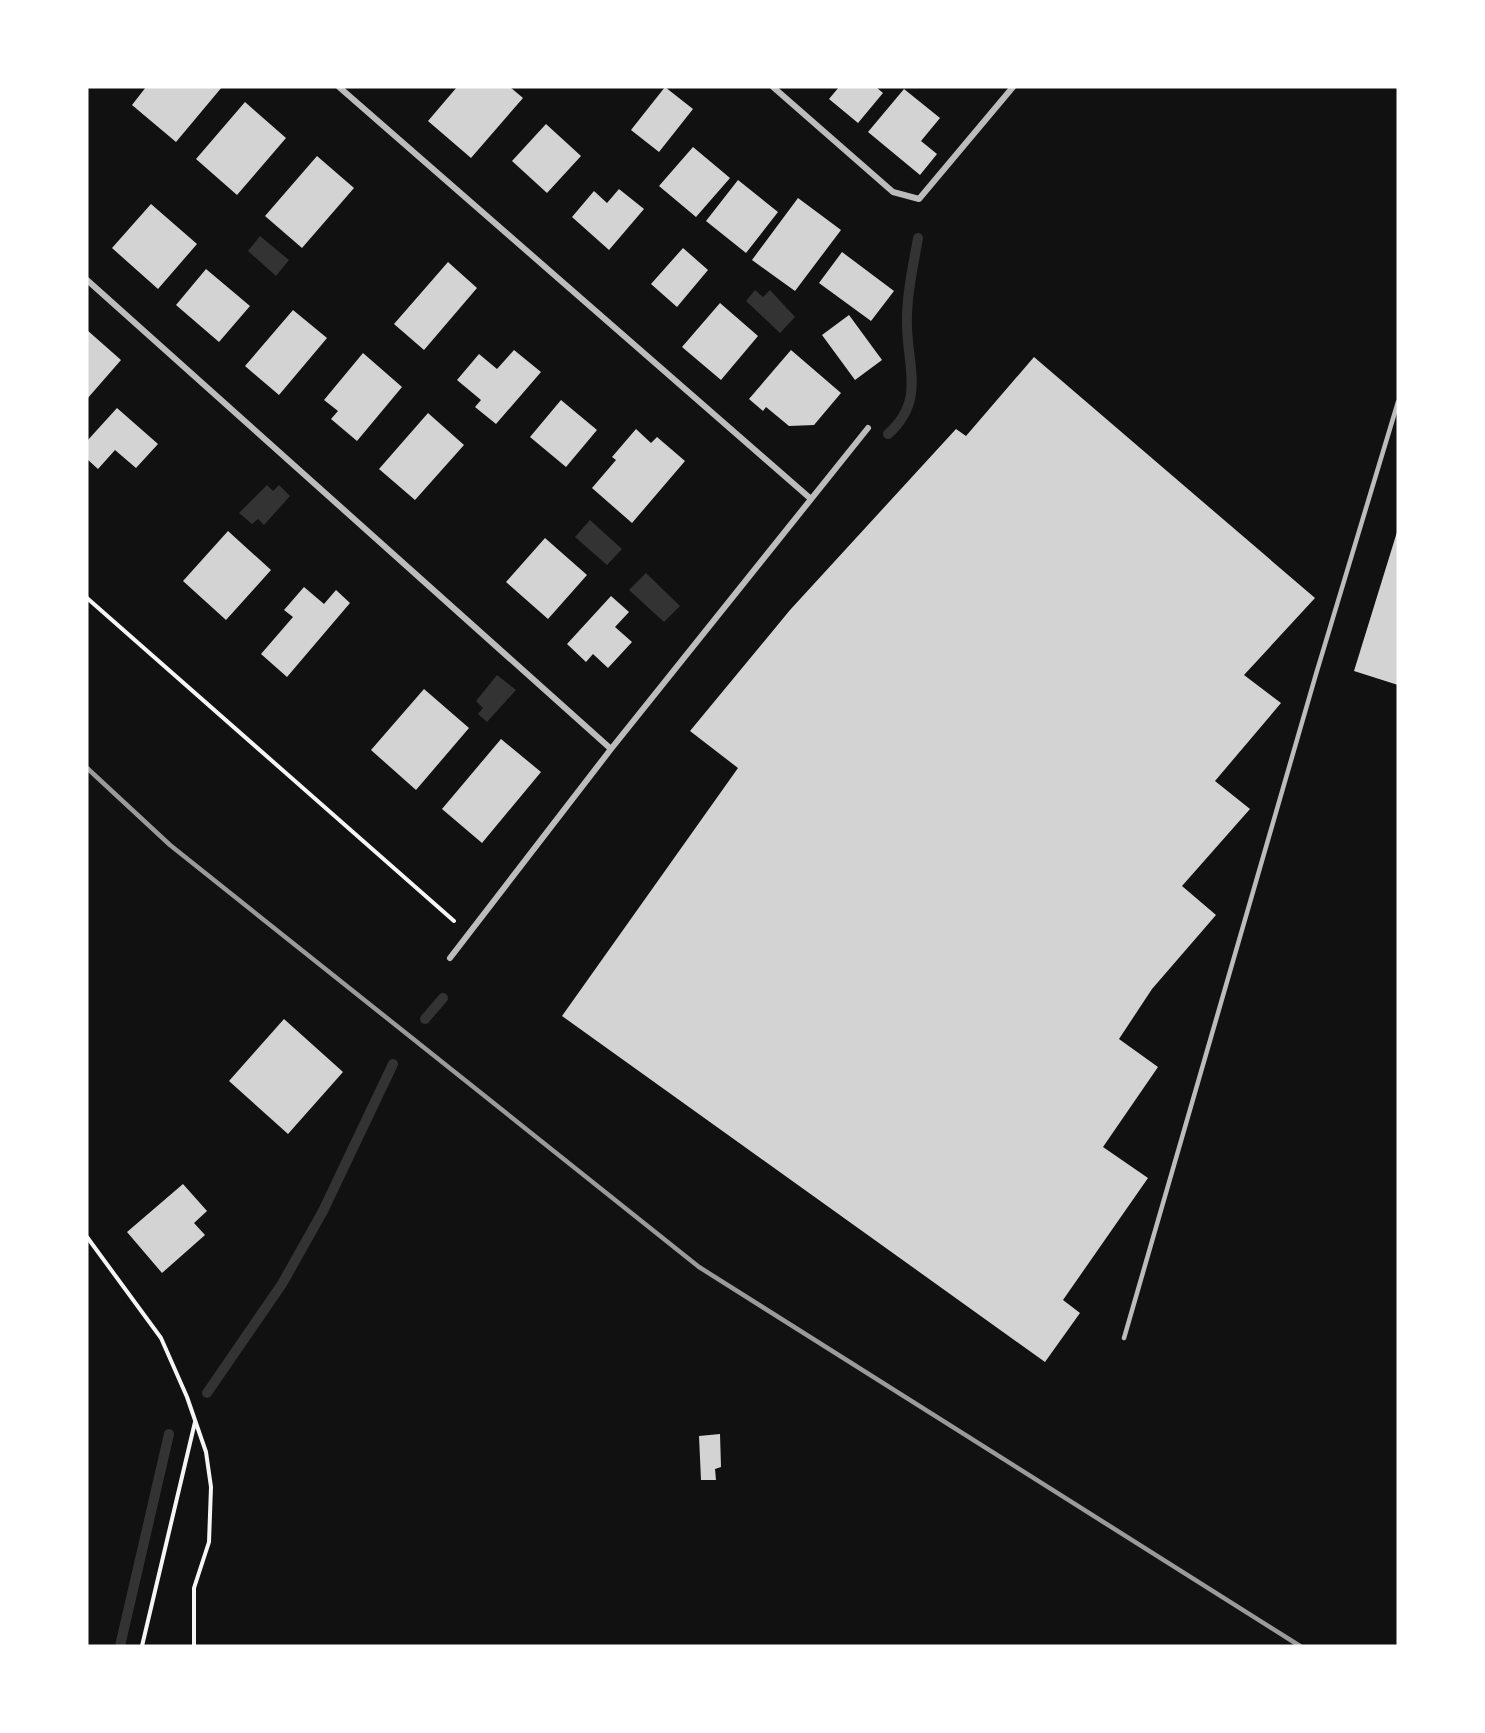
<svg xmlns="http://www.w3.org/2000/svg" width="1485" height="1733" font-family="'Noto Serif',serif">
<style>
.water{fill:#333}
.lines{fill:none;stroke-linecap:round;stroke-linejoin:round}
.stream{stroke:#333;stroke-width:10}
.building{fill:#d3d3d3}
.path{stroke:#f5f5f5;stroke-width:4}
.service{stroke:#bcbcbc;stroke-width:4.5}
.minor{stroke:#bcbcbc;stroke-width:6}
.rail{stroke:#9a9a9a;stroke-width:4.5}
</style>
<rect width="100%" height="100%" fill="#111"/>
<path class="water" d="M260,236L289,260L276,276L248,251Z
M755,290L763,297L770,290L795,317L780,333L746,301Z
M267,485L273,491L279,485L290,496L264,525L258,519L252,524L239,513Z
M590,520L622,549L607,565L575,537Z
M646,573L680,606L664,622L629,590Z
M497,675L516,690L487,722L478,714L483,708L476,701Z"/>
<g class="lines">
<path class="stream" d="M888,434C925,401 908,369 907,326C906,297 913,267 918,238
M425,1019L443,998
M207,1393L282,1284L323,1211L393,1064
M120,1646L169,1434"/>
</g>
<path class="building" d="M146,87H222L176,142L132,105Z
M457,87H510L523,98L471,158L428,121Z
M665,87L693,109L659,152L631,130Z
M839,87H876L883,93L858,123L829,99Z
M904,89L940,118L921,141L937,154L920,175L868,132Z
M245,102L286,138L237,195L196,159Z
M546,124L581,156L547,193L512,161Z
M693,147L730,178L696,217L659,186Z
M317,156L354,188L302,248L265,216Z
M738,180L778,212L746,253L706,221Z
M619,189L644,209L609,250L572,217L594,191L607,203Z
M798,198L841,230L795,291L752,260Z
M151,204L197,244L158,289L112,248Z
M683,248L708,270L677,307L651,284Z
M842,252L894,291L871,321L819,283Z
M448,262L477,288L424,350L394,324Z
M206,269L250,306L219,342L176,305Z
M720,303L758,336L721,380L682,347Z
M293,310L327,338L279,395L245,366Z
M849,315L882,360L855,380L822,335Z
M87,330L121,360L87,399Z
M514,350L541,372L496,424L475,407L481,400L457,380L479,354L497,369Z
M791,350L841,393L814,425L789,426L766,407L763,411L749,399Z
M363,353L402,387L357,441L331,419L338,411L324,400Z
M1034,357L1315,598L1244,675L1281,703L1215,781L1250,809L1182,886L1216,915L1152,989L1119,1039L1158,1067L1103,1147L1148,1178L1063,1300L1080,1313L1045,1362L562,1016L738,768L690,731L790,610L956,429L966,436Z
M561,400L597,430L566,467L530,437Z
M117,408L158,444L136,468L115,450L98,469L87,459V441Z
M428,413L464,445L415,500L379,469Z
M636,429L651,443L657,437L685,461L632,523L592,488L616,460L612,457Z
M228,531L271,570L226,620L183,581Z
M1397,532H1398V685L1354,671Z
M545,538L587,575L548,619L506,582Z
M304,587L324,604L336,590L350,603L287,677L261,654L293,617L284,610Z
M611,596L629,612L615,627L632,642L608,668L593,654L586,662L567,644Z
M424,689L469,728L416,790L371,750Z
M501,739L541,772L482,843L442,809Z
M284,1019L343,1072L288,1134L229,1081Z
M183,1184L207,1211L194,1223L205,1235L162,1273L127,1232Z
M720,1434L721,1467L715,1469L716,1480H701L699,1436Z"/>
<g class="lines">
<path class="path" d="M87,598L454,921
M87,1237L161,1338L187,1397L206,1452L211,1487L209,1542L194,1588V1646
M142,1646L195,1422"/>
<path class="service" d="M1124,1338L1316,674L1398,402"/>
<path class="minor" d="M339,87L811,499
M773,87L893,192L919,199L1013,87
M87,280L611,749
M450,958L611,749L868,428"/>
<path class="rail" d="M87,768L170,845L699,1267L1300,1646"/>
</g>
<rect width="1485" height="1733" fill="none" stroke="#ffffff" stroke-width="177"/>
</svg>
